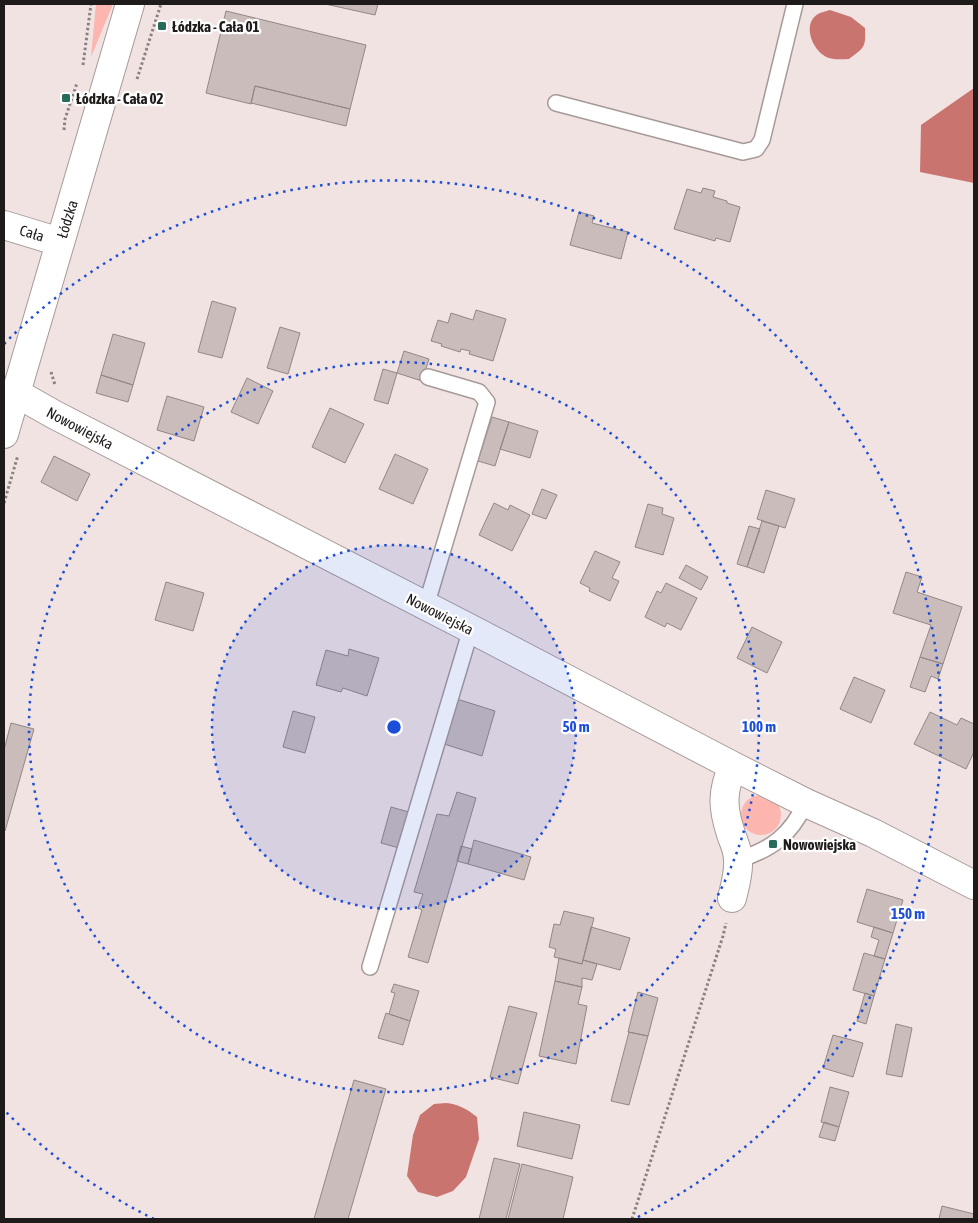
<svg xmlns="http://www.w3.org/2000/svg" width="978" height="1223" font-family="'Asap Condensed',sans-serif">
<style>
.green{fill:#fdb5af}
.water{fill:#ca746f}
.building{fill:#c9bcbb;stroke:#938785}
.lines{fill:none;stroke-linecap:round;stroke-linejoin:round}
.service-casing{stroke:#a69a98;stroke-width:18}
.minor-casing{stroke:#a69a98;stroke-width:30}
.secondary-casing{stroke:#a69a98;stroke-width:30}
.path{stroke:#8a8180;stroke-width:3;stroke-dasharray:2.5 2.5;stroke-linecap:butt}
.service{stroke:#fff;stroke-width:15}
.minor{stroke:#fff;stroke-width:28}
.secondary{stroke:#fff;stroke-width:28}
.ring{fill:none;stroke:#1d4ed8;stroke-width:2.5;stroke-dasharray:2.5 5}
.poi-dot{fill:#296b5b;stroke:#fff;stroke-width:2}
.labels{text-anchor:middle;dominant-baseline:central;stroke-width:4.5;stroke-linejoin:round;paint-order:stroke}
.poi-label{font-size:15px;font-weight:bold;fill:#1f1b1a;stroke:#fff;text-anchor:start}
.street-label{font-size:15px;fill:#1f1b1a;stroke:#fff}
.centre{fill:#1d4ed8;stroke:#fff;stroke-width:2.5}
.ring-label{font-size:15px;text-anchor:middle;font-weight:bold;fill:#1d4ed8;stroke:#fff;stroke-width:4.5;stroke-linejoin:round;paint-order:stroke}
</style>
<rect width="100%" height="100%" fill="#f0e3e2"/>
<path class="green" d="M96,4H113L91,57Z
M741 815a20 20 0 1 1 40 0a20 20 0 1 1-40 0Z"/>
<path class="water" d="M830,10L851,17L865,28C866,48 864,48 849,59C843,59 835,60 829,58C813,53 801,24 818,14C821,12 827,11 830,10Z
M974,88V183L920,172L921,125Z
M446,1103C458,1104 467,1109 477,1117L479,1139L466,1177L453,1191L437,1197L418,1192L407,1176L413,1135L420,1115L434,1104Z"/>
<path class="building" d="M325,4H378L375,15Z
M226,11L366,45L350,109L255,86L251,104L206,93Z
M255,86L350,109L346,126L251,103Z
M703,188L715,191L713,197L727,201V203L740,207L730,242L716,238L715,241L674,229L687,189L701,193Z
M579,212L594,216L592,223L628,232L621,259L570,245Z
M212,301L236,308L222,358L198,352Z
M476,310L506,319L493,361L469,354L470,351L461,349L460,352L441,346L442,344L431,341L438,320L448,323L451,313L473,320Z
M280,327L300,333L288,374L267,368Z
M113,334L145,343L133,385L101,375Z
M404,351L429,359L422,381L397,373Z
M383,369L397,373L388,404L374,400Z
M101,375L133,385L128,402L96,393Z
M247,378L273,391L258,424L231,412Z
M167,396L204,407L194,441L157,430Z
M330,408L364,424L345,463L312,447Z
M492,417L509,422L495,466L478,461Z
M509,422L538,431L530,458L500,449Z
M395,454L428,469L413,504L379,489Z
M54,456L90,474L77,501L41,482Z
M542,489L557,495L546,519L532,514Z
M766,490L795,499L785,528L757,519Z
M494,503L508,510L510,505L530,515L512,551L479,535Z
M648,504L663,508L662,514L674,518L663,555L635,547Z
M762,521L779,526L764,573L747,567Z
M749,526L760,529L747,567L737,564Z
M595,551L620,562L612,578L619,581L610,601L589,591L590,588L580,583Z
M686,565L708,577L701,590L679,578Z
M906,572L922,577L917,592L962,607L943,664L920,657L931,625L893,613Z
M166,582L204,593L193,631L155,620Z
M666,583L697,598L681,630L667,623L665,627L645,617L657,591L661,593Z
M752,627L782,642L767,673L737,658Z
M349,649L379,658L367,696L343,688L341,692L316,685L326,650L348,656Z
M920,657L943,664L938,679L931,676L925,692L910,687Z
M854,677L885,690L871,723L840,709Z
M457,699L495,711L482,756L444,744Z
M293,711L315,717L305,753L283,747Z
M930,712L957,725L961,718L974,724V752L966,769L914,744Z
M11,723L34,729L5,831L4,830V750Z
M457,792L476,798L428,963L408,957L422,910L418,908L423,894L414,892L437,814L449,816Z
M391,807L409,812L399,848L381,843Z
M474,840L531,857L524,880L468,864Z
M461,846L472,849L468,864L457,861Z
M867,889L903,900L893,933L857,922Z
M564,911L594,918L582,964L554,957L556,949L549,947L554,924L560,925Z
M591,927L630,938L620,970L583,960Z
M874,927L893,933L885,959L874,956L879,940L871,937Z
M864,953L885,959L874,996L853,990Z
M559,958L582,964L583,960L597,964L592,980L582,978V987L555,981Z
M555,981L582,987L578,1004L587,1006L576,1064L539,1056Z
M394,984L419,991L410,1021L389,1014L395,993L391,992Z
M638,992L658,998L648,1036L628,1032Z
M865,993L874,996L866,1024L857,1021Z
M509,1006L537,1013L518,1084L490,1077Z
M386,1013L410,1021L403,1045L378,1038Z
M896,1024L912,1028L902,1077L886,1074Z
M629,1032L648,1036L629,1105L611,1101Z
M833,1035L863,1043L853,1077L823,1068Z
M354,1080L386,1089L348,1219H314Z
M830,1087L849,1092L839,1127L821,1122Z
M524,1112L580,1125L572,1159L517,1146Z
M824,1122L839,1127L835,1141L819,1137Z
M494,1158L520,1164L506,1219H479Z
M522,1164L573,1177L563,1219H508Z
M942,1206L974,1214V1219H939Z"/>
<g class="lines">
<g class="service-casing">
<path id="service" d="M556,103L743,152L756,149L762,140L795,4
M426,606L487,402L479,392L428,377
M738,860C773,849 790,835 806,803
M370,967L471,629"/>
</g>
<g class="minor-casing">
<path id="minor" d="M4,225L60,242
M16,393L55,415L471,629L733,766L806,803L873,833L974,885
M732,898C735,886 739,873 738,860C738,850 734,843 731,834C722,807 722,791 733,766"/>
</g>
<g class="secondary-casing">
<path id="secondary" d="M4,434L130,4"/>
</g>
<path class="path" d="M83,65L91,4
M137,79L161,4
M64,130L65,119L77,83
M51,372L55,385
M4,503L18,455
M632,1219L723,936L726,923"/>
<use href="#service" class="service"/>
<use href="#minor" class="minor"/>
<use href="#secondary" class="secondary"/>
</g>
<circle cx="394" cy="727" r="182" fill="#1d4ed8" fill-opacity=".12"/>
<g class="ring">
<circle cx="394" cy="727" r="182"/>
<circle cx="394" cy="727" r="365"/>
<path d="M154 1219A547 547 0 0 1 4 1110M4 344A547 547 0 1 1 634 1219"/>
</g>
<g class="poi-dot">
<rect x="157" y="21" width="10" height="10" rx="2.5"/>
<rect x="61" y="93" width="10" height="10" rx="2.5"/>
<rect x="768" y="839" width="10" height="10" rx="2.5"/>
</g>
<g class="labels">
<g class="poi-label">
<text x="172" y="26">Łódzka - Cała 01</text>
<text x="76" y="98">Łódzka - Cała 02</text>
<text x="783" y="844">Nowowiejska</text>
</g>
<g class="street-label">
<text transform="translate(67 219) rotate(-73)">Łódzka</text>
<text transform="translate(32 233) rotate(17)">Cała</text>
<text transform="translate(80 428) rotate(28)">Nowowiejska</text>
<text transform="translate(440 614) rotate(27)">Nowowiejska</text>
</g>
</g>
<circle cx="394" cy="727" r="8" class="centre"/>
<g class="ring-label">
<text x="576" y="732">50 m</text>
<text x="759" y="732">100 m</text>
<text x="908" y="919">150 m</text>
</g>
<rect width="978" height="1223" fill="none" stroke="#1f1b1a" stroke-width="10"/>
</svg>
